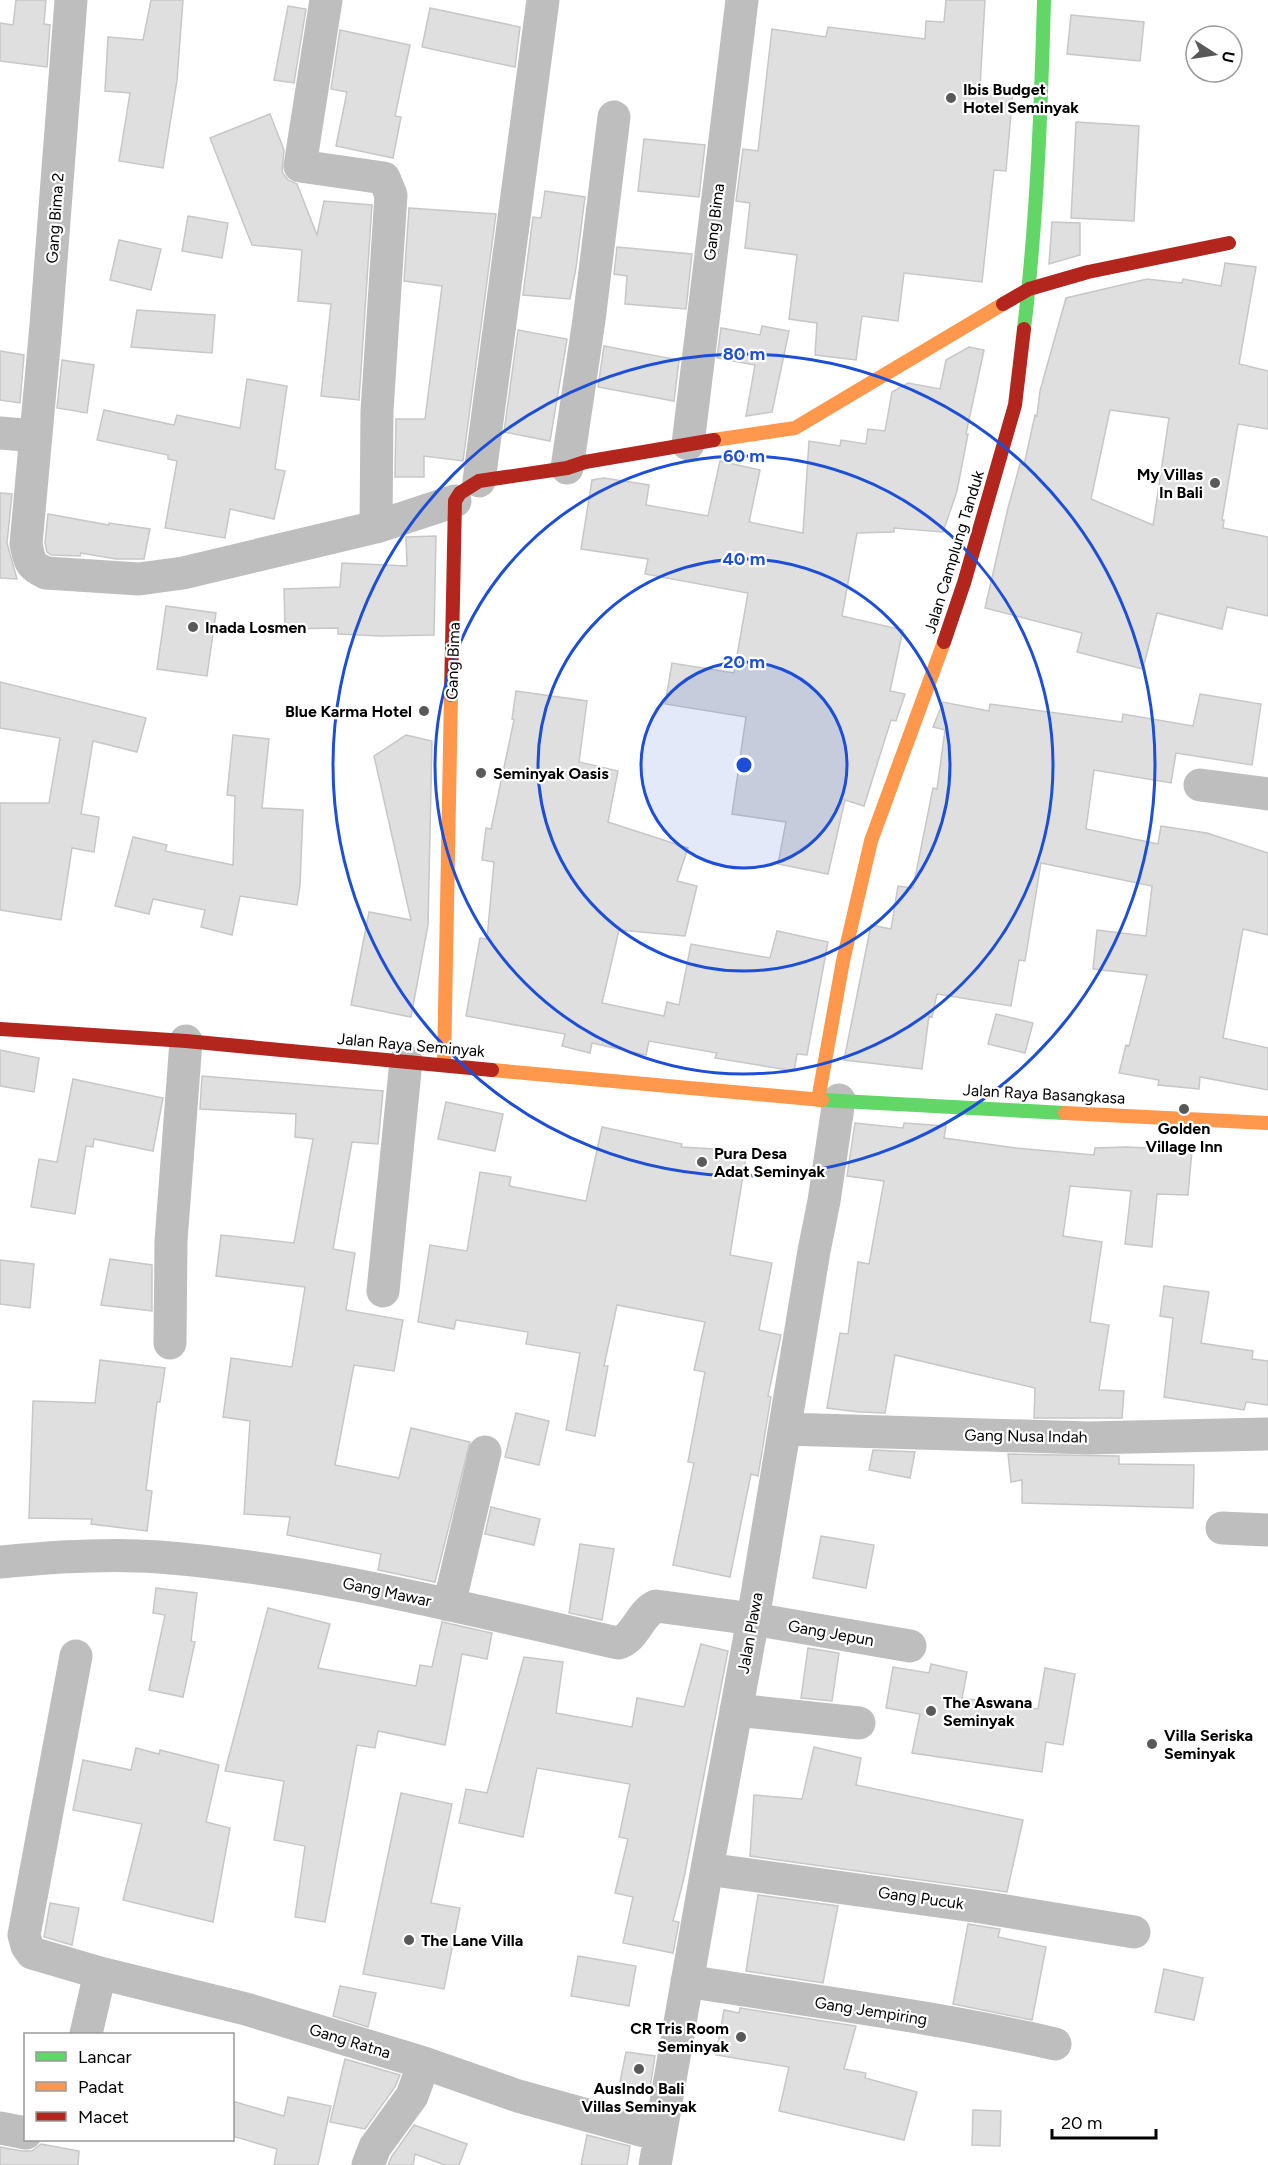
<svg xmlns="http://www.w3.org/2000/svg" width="1268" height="2165" font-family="Figtree,sans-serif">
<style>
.building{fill:#dfdfdf;stroke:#c7c7c7;stroke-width:1.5;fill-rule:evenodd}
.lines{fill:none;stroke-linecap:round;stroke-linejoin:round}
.street{stroke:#bebebe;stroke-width:33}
.fast{stroke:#63d668;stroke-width:14}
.slow{stroke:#ff974d;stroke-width:14}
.jam{stroke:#b3261e;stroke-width:14}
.ring{fill:none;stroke:#1d4ed8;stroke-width:3}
.poi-dot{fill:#595959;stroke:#fff;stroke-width:2}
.labels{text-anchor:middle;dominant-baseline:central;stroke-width:4.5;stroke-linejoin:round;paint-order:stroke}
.poi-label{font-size:16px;font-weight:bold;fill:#000;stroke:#fff;text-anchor:start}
.street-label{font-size:16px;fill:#000;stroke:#fff}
.centre{fill:#1d4ed8;stroke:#fff;stroke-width:3}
.ring-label{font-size:18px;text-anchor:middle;font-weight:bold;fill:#1d4ed8;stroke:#fff;stroke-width:4.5;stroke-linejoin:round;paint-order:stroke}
</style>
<rect width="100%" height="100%" fill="#fff"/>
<path class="building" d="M16,0H46L44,24L50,25L47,67L0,61V23L13,25Z
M151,0H183L177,80L163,168L119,161L130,93L105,91L108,37L143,40Z
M946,0H985L980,87L1013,90L1006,171L994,170L982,282L904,273L898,321L862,316L856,360L815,355L817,323L789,319L797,255L745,248L750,203L736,201L743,149L758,151L772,29L826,37L828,27L925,39L926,21L944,22Z
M288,6L306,9L294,83L274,80Z
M430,8L520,27L515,67L422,47Z
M1071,15L1144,22L1140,61L1067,54Z
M340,30L410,45L395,116L401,117L393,158L336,146L347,92L331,89Z
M270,114L284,150L282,172L288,180L297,184L317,235L324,201L372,205L359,400L321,396L331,304L298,301L302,250L252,245L210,138Z
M1076,122L1139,126L1134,221L1071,218Z
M644,139L705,145L699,197L638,191Z
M545,191L585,197L576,268L570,299L523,295L533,217L541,218Z
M409,208L496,214L463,461L424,456V477H395L396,419H425L442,286L404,281Z
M188,216L228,223L222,258L182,251Z
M1052,222L1080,223V255L1049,264Z
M119,240L161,249L151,290L110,280Z
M617,247L692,254L686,309L625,304L627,276L614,274Z
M1225,263L1256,267L1239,364L1268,371V429L1238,424L1222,520H1224L1223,528L1268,537V616L1227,607L1222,629L1157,613L1143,669L1077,652L1082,633L985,608L1008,508L1020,464L1024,465L1035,415L1037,416L1040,391L1066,298L1147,279L1182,283L1183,279L1221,286ZM1110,410L1169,418L1153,525L1091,499Z
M137,310L215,315L212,353L131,347Z
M762,326L789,331L772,412L746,416L755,365L717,358L721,328L760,335Z
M518,330L567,339L550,441L504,432Z
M604,346L679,360L674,401L598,387Z
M969,347L984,350L966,434H968L957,491L943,532L894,528V532L857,533L842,616L903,630L890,691L905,694L896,721L891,720L864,806L845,800L828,874L778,864L786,822L732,814L746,717L665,704L672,663L734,673L748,593L645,574L648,559L581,549L592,480L604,478L649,485L646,505L708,516L720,461L760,470L749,522L803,533L809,441L840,446L841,440L866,444L868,429L885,431L892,392L908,383L940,389L946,360Z
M0,351L24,355L20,403L0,400Z
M62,360L94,365L87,413L57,408Z
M247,379L287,386L275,469L285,471L274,519L230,509L225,538L165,528L177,461L168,459V455L97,440L104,410L174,425L177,415L240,428Z
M0,493L12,494L7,543L17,579L0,578Z
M48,514L109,525V523L150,529L144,559H116L81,553L80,556L51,555L47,552L45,543Z
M436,536L434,635L381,636L338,634V628L285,629L284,589L340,587L342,563L407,566L406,537Z
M166,606L216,613L207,676L157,669Z
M0,682L146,718L137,752L93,741L81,814L99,817L94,852L72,848L61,920L0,910V803H49L60,738L0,728Z
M516,691L587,701L579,762L618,771L608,822L688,848L677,881L697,886L685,936L619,930L602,1003L664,1016L667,1002L679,1005L691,944L770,958L777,931L828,942L807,1055L797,1054L794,1071L715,1058L717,1053L649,1041L646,1055L592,1043L590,1053L562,1046L565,1034L466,1016L480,938L487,939L494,862L482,860L486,828L491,829L514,720L512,719Z
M1200,694L1261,704L1252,765L1176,753L1171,783L1094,770L1086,829L1158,844L1161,826L1207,833L1268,853V935L1243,929L1223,1038L1268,1048V1090L1200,1077L1199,1089L1158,1085L1159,1080L1119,1073L1126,1045L1129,1046L1147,975L1093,969L1097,930L1146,936L1152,886L1041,863L1025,961L1019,960L1011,1006L937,994L932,1017L929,1016L922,1069L844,1060L871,925L891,929L898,886L913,888L933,788L937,789L945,730L933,727L943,702L989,711L990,704L1122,722L1123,714L1193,726Z
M233,735L269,739L262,808L303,810L300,885L297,905L240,896L232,935L201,927L205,910L153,899L149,914L115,906L133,837L167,845L165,851L233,865L235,796L227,795Z
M406,735L432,741L428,925L411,1017L351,1005L369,912L411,920L374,756Z
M996,1014L1033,1023L1025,1053L988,1044Z
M0,1050L39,1058L34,1092L0,1086Z
M202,1076L383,1091L378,1144L352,1142L333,1249L355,1253L346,1310L403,1320L394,1371L354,1365L335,1465L399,1478L411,1428L470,1442L435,1582L378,1570L381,1554L287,1535L290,1517L244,1514L250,1421L223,1417L231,1358L292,1367L305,1287L216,1276L221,1235L294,1243L313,1139L295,1137L296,1114L200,1109Z
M73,1079L163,1098L153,1151L94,1139L93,1147L86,1146L75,1214L31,1207L39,1159L57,1162Z
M446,1102L503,1114L495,1151L438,1139Z
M855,1123L903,1128L904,1123L946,1126L944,1138L1016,1148L1094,1155L1095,1148L1126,1147L1192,1150L1188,1195L1157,1194L1152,1247L1125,1244L1131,1191L1070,1186L1063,1236L1102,1242L1090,1322L1109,1325L1099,1390L1124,1391L1122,1418H1034L1035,1388L895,1355L885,1413L859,1412L827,1408L840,1333L848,1334L858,1262L869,1264L884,1181L847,1176Z
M602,1127L682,1144L681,1147L747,1151L730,1255L772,1263L759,1330L781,1335L768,1396L771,1397L758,1476L751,1474L730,1577L673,1565L694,1463L688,1462L705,1372L694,1370L705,1322L617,1305L604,1366H608L595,1436L566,1430L580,1353L526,1344L528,1332L456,1320L454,1329L418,1322L430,1245L467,1251L480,1172L511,1177L509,1186L586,1201Z
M110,1259L152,1265V1311L101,1305Z
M0,1260L34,1264L30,1308L0,1304Z
M1164,1286L1209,1292L1201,1343L1253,1351L1252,1359L1268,1361V1405L1246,1402L1244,1410L1164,1397L1173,1318L1160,1316Z
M100,1360L165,1368L160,1402H157L146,1490L152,1491L147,1531L91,1524L92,1519L29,1518L33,1401L95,1403Z
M516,1413L549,1421L539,1465L505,1457Z
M873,1450L915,1452L910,1478L869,1470Z
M1008,1454L1119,1456V1464L1194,1465L1193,1508L1022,1503V1480L1011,1482Z
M491,1507L540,1519L534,1545L485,1534Z
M821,1536L874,1545L866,1588L813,1578Z
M580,1544L614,1549L602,1620L569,1613Z
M156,1588L197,1593L191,1641L195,1642L183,1697L149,1690L165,1615L153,1613Z
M268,1608L330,1624L318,1668L416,1686L420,1665L432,1667L442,1622L492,1633L487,1659L462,1654L445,1745L378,1731L375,1748L357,1745L325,1922L295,1917L305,1846L274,1840L284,1781L225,1771Z
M701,1644L728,1651L684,1878L673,1921L679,1922L673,1953L623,1943L633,1897L615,1893L628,1839L619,1837L630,1784L537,1768L523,1837L459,1823L466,1789L487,1793L524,1657L563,1662L556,1713L632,1727L637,1698L684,1707Z
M808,1648L839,1653L832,1701L801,1698Z
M931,1664L967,1672L962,1698L1038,1709L1045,1668L1075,1674L1063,1745L1046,1742L1042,1772L912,1753L920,1714L886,1708L893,1667L929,1673Z
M814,1747L861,1758L856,1785L1023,1820L1007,1892L750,1856L754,1795L802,1799Z
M136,1748L159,1754L160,1750L219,1765L206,1822L230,1828L213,1922L123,1900L142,1824L73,1810L83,1760L131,1770Z
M401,1793L452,1804L431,1903L460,1908L444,1989L363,1974Z
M758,1895L838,1906L823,1983L746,1971Z
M50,1903L79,1908L72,1945L44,1937Z
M968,1924L1000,1929L998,1937L1046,1947L1032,2020L953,2004Z
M578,1956L636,1966L629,2006L571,1996Z
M1164,1969L1203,1978L1194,2020L1155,2012Z
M340,1986L376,1993L368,2027L333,2016Z
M740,2008L856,2026L844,2069L866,2073L865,2078L917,2092L904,2140L779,2111L789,2067L716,2055L724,2010L739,2013Z
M626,2052L655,2056L650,2088L620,2082Z
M345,2059L400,2075L395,2087L365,2129L330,2122Z
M288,2097L331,2106L318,2165H274L277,2149L232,2136V2101L284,2116Z
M973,2110L1001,2111L1000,2146L972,2145Z
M414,2125L467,2144L459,2165H445L415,2154L413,2165H388L392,2156Z
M587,2135L630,2146L627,2165H581Z
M41,2144L79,2151L78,2165H0V2147L22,2151H32Z"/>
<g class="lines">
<path class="street" d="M71,0L46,325L26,544C30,562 29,565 46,573L139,579L183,573L376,527L455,501
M326,0L300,166L384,178L391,195L377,411L376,527
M0,433L35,436
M688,444L742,0
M567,468L589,320L614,117
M479,481L543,0
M1200,785L1268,794
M383,1291L406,1061
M170,1343L171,1241L186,1041
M785,1429L1088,1438L1268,1434
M1222,1528L1268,1530
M0,1562C50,1557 108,1553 159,1557C314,1569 466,1609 618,1643C636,1638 639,1614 656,1606L753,1619L910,1646
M449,1605L485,1452
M76,1656L24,1935L27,1946L32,1953L100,1973
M736,1710L859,1723
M707,1869L981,1907L1134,1932
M687,1981C810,2001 934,2016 1055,2044
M86,2034L100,1973L246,2009L424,2063L518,2096L659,2135
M0,2128L26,2133
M368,2165L375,2147L412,2096L424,2063
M655,2165L707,1869L753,1619L814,1251L824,1201L839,1100"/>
<path class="fast" d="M1024,329C1037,220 1041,109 1044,0
M822,1100L1065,1113"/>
<path class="slow" d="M714,440L795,428L1003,304
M444,1065L451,695
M492,1070L822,1100
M818,1100L843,961L871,841L944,642
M1065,1113L1268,1123"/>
<path class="jam" d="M1003,304L1029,289L1088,272L1229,243
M944,642L964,583L1015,405L1024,329
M451,695L455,501L460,493L479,481L567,468L585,462L714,440
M0,1029L186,1041L492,1070"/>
</g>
<circle cx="744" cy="765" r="103" fill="#1d4ed8" fill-opacity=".12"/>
<g class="ring">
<circle cx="744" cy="765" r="103"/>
<circle cx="744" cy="765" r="206"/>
<circle cx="744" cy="765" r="309"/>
<circle cx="744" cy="765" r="411"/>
</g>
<g class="poi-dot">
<circle cx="951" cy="98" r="6"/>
<circle cx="1215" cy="483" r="6"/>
<circle cx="193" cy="627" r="6"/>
<circle cx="424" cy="711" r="6"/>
<circle cx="481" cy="773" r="6"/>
<circle cx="1184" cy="1109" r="6"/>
<circle cx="702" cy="1162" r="6"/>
<circle cx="931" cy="1711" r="6"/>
<circle cx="1152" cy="1744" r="6"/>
<circle cx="409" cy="1940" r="6"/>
<circle cx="741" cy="2037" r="6"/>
<circle cx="639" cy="2069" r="6"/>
</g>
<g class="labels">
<g class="poi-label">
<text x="963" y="89">Ibis Budget<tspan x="963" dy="18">Hotel Seminyak</tspan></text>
<text x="1203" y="474" text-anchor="end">My Villas<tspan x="1203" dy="18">In Bali</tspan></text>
<text x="205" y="627">Inada Losmen</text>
<text x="412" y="711" text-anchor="end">Blue Karma Hotel</text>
<text x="493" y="773">Seminyak Oasis</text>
<text x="1184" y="1128" text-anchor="middle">Golden<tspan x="1184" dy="18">Village Inn</tspan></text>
<text x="714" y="1153">Pura Desa<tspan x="714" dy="18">Adat Seminyak</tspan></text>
<text x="943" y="1702">The Aswana<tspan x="943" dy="18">Seminyak</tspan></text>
<text x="1164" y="1735">Villa Seriska<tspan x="1164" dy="18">Seminyak</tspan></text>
<text x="421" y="1940">The Lane Villa</text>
<text x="729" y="2028" text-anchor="end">CR Tris Room<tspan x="729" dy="18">Seminyak</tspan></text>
<text x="639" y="2088" text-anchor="middle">AusIndo Bali<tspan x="639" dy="18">Villas Seminyak</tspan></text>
</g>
<g class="street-label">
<text transform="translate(55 218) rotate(-86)">Gang Bima 2</text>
<text transform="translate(714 222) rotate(-83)">Gang Bima</text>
<text transform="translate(954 552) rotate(-73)">Jalan Camplung Tanduk</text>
<text transform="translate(453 661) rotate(-88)">Gang Bima</text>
<text transform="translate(411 1045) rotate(5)">Jalan Raya Seminyak</text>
<text transform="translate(1044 1094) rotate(3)">Jalan Raya Basangkasa</text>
<text transform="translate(1026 1436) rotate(1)">Gang Nusa Indah</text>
<text transform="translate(387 1592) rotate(12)">Gang Mawar</text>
<text transform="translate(750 1633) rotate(-80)">Jalan Plawa</text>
<text transform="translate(831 1633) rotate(10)">Gang Jepun</text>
<text transform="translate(921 1898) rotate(8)">Gang Pucuk</text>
<text transform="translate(871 2011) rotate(9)">Gang Jempiring</text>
<text transform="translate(350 2041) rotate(17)">Gang Ratna</text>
</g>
</g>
<circle cx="744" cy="765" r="9" class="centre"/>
<g class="ring-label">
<text x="744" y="360">80 m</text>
<text x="744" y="462">60 m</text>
<text x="744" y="565">40 m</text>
<text x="744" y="668">20 m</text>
</g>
<rect x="24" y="2033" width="210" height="108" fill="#ffffff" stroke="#999999" stroke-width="1.5"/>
<rect x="36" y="2052" width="30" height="9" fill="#63d668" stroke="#999999" stroke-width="1.5"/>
<text x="78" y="2063" font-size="18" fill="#000000">Lancar</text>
<rect x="36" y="2082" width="30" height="9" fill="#ff974d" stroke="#999999" stroke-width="1.5"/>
<text x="78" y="2093" font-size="18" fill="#000000">Padat</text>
<rect x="36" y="2112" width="30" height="9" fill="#b3261e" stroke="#999999" stroke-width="1.5"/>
<text x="78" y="2123" font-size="18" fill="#000000">Macet</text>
<g transform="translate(1214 54) rotate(102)"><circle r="28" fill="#ffffff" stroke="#999999" stroke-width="1.5"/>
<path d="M0-4.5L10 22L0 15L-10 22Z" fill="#595959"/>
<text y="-9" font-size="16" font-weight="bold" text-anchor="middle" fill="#000000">U</text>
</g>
<path d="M1052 2129v9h104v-9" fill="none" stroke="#000000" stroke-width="3"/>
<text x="1061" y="2129" font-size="18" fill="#000000" stroke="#ffffff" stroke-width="4.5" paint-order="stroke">20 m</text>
</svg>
